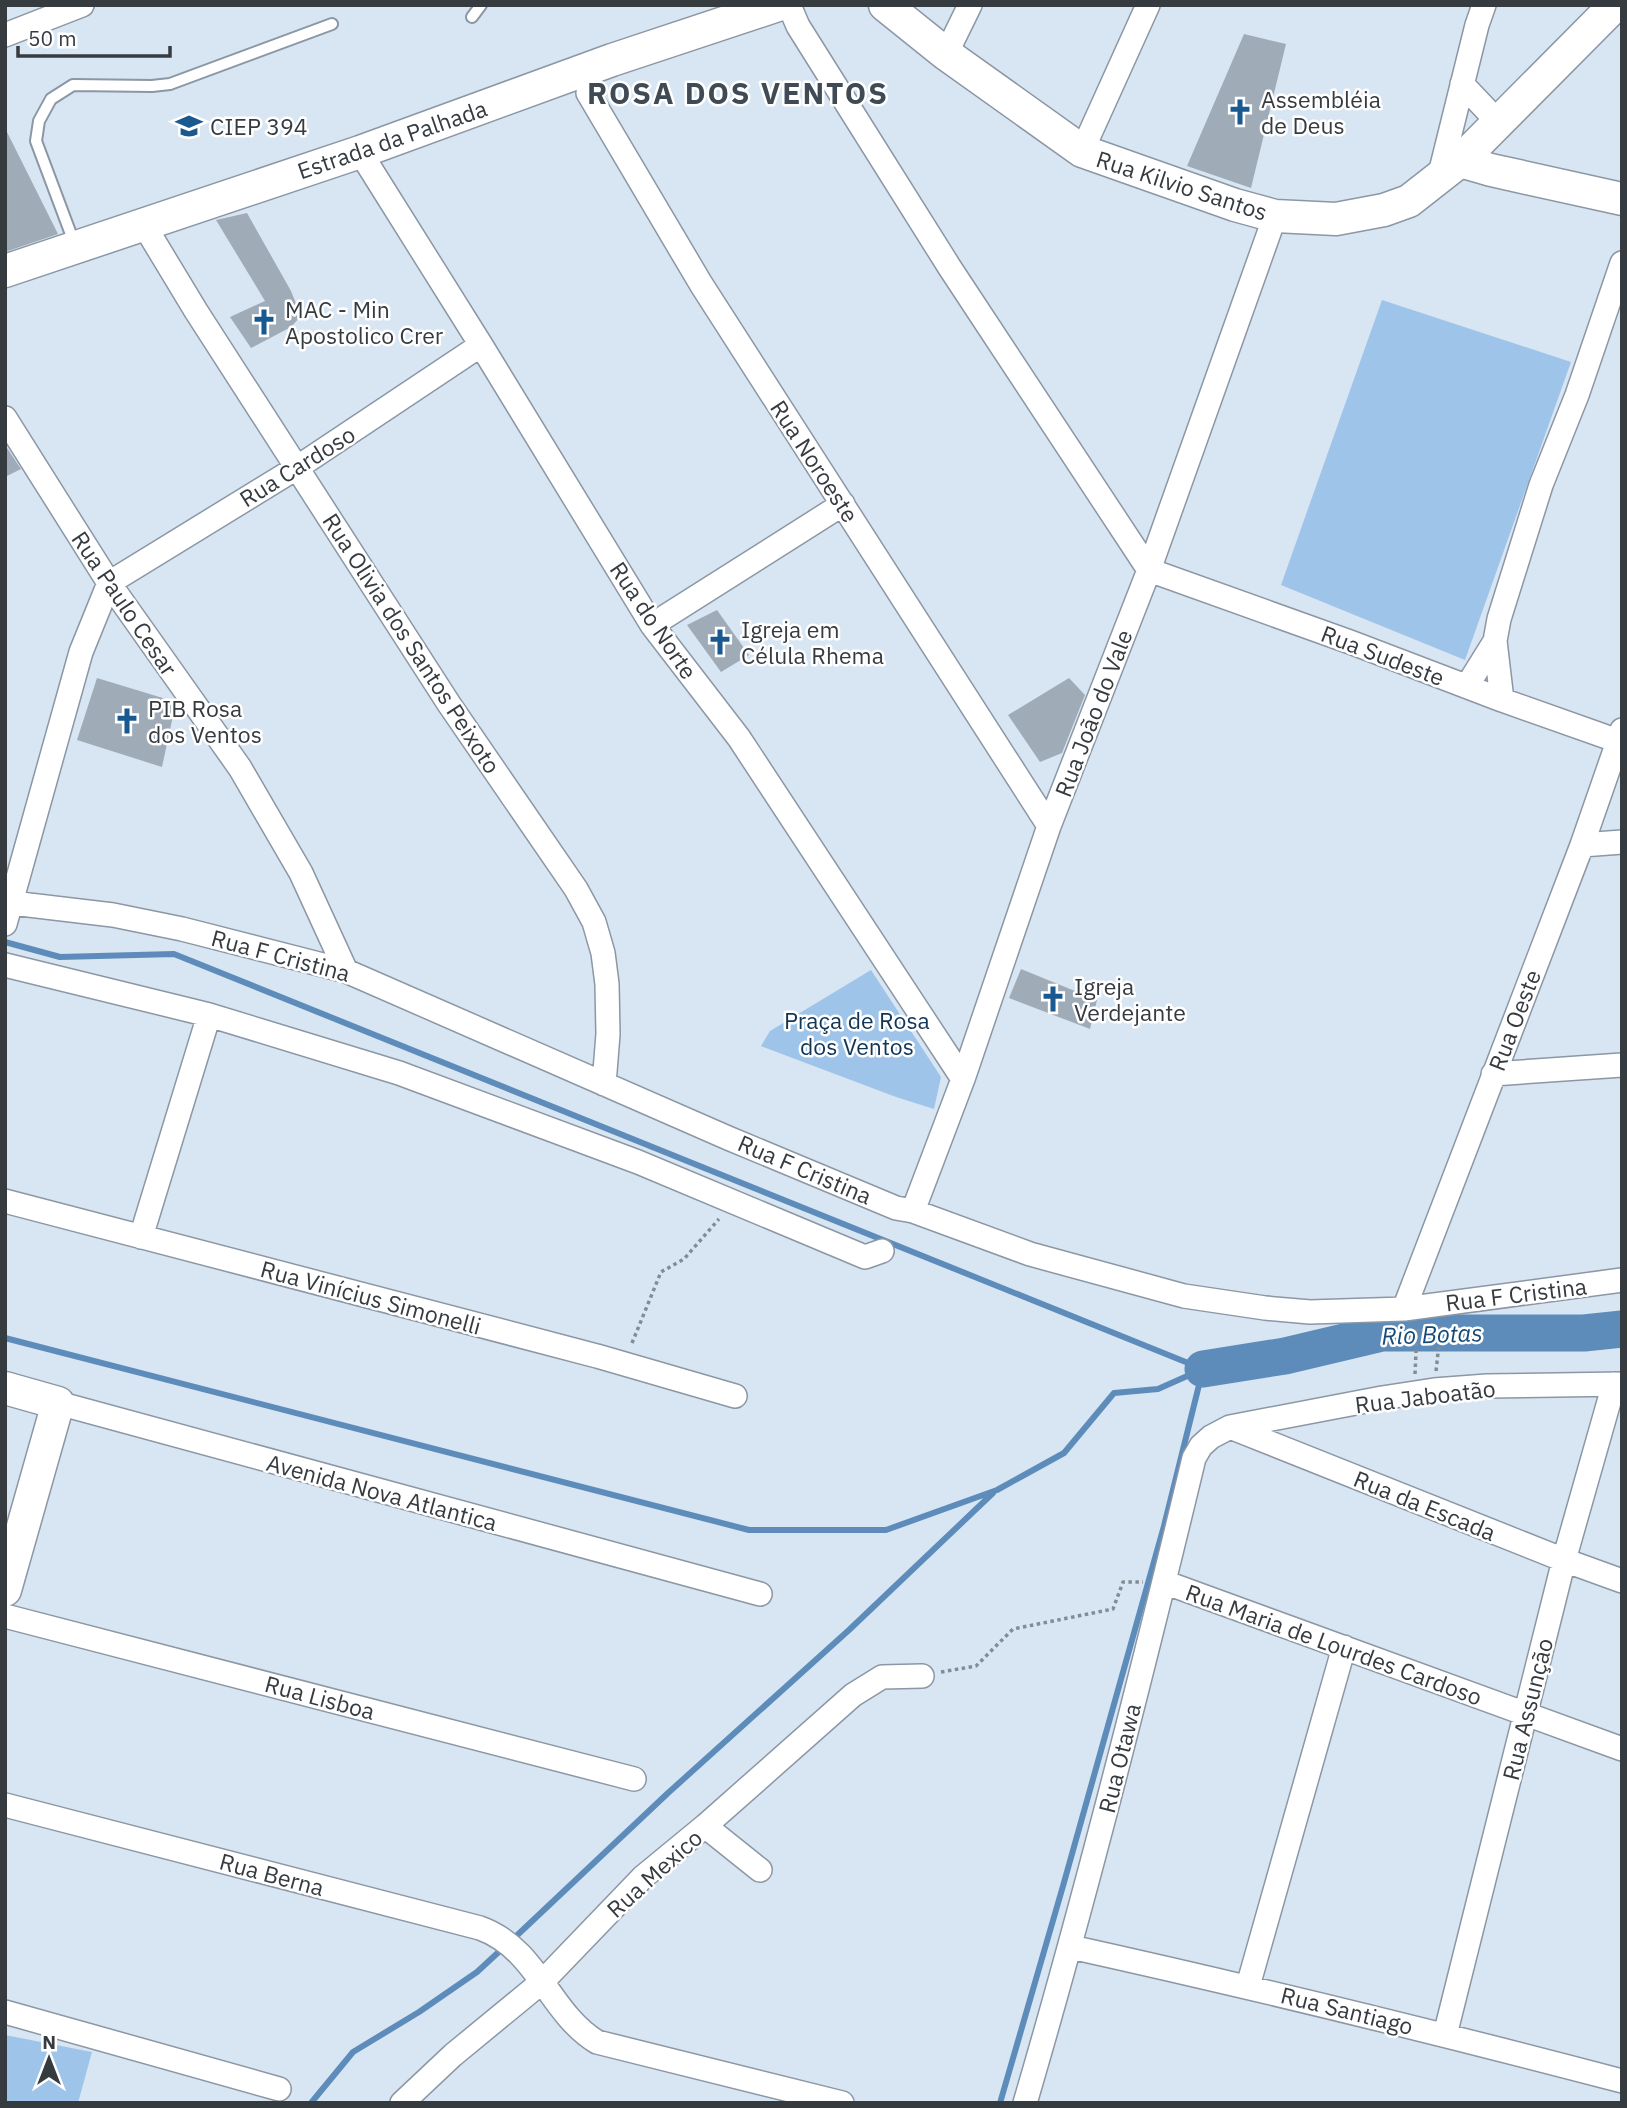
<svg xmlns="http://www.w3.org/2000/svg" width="1627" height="2108" font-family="'IBM Plex Sans',sans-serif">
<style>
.green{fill:#9fc4ea}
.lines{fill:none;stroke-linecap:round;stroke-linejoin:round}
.stream{stroke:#5d8cbb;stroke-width:6}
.river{stroke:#5d8cbb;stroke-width:37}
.building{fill:#9facb8}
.lane-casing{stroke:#8b97a4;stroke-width:14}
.street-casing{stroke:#8b97a4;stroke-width:26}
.secondary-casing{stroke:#8b97a4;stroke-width:35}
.path{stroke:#838c94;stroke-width:3.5;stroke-dasharray:3.5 3.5;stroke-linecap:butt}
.lane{stroke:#fff;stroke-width:10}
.street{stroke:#fff;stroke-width:23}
.secondary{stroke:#fff;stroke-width:32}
.labels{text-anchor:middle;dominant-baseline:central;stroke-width:5;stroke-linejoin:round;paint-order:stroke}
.poi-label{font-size:23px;fill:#363b40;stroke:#fff;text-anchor:start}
.street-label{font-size:23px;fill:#363b40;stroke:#fff}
.park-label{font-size:23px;fill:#113555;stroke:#fff}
.water-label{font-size:24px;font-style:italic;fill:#164a78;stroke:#fff}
.district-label{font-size:30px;font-weight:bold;letter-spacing:2px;fill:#404a55;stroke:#fff}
</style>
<rect width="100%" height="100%" fill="#d8e5f2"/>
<path class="green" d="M1382,300L1571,362L1465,660L1281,585Z
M871,970L941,1077L934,1109L896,1097L761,1046L770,1031Z
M5,2035L92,2052L78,2103H5Z"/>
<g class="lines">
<path class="stream" d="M5,942L60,957L174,954L1203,1369
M5,1338L749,1530H886L997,1490L1064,1453L1114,1393L1158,1389L1203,1369
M511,1941L668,1793L849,1630L993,1493
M311,2103L353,2052L419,2012L477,1972L503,1948
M1000,2103L1063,1886L1164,1526L1203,1369"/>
<path class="river" d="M1203,1369L1285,1356L1382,1333H1584L1622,1329"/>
</g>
<path class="building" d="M1244,34L1286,44L1251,188L1187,166Z
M5,128L58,234L5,252Z
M247,213L291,291L301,316L291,327L251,348L230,317L265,301L216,220Z
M5,445L21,469L5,477Z
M717,610L749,655L721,672L687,625Z
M97,678L176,702L162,767L77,740Z
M1069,678L1085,695L1062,753L1040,762L1008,715Z
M1021,969L1097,1000L1090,1029L1009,998Z"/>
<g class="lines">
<g class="lane-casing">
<path id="lane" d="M472,17L481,5
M75,245L36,141L39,121L51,99L73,85L152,86L170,84L332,24"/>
</g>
<g class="street-casing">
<path id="street" d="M789,5L798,26L950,268L1149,570L1350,642L1502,700L1618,741
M5,35L82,5
M946,54L970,5
M1462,84L1499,123
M588,93L701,284L1049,826
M1082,151L1148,5
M360,152L481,345L652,625L739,738L963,1079
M1439,178L1477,25L1484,5
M144,225L196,311L449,704L576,889L594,922L603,953L607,984L608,1034L604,1084
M5,418L109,583L240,768L301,873L346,971
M652,625L843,504
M1467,686L1495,641
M1502,700L1495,641L1499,619L1541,485L1577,395L1622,263
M1582,845L1622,842
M12,903L113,915L182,929L346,971L728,1138L896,1208L913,1211L1030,1254L1184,1296L1265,1308L1310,1312L1404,1309L1622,1280
M5,924L81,652L109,583L298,467L481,345
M5,965L209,1015L399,1073L638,1162L865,1257L882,1251
M1493,1074L1622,1065
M5,1201L597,1356L735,1396
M913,1211L963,1079L1049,826L1149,570L1275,216
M141,1237L209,1015
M1404,1309L1582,845L1622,730
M58,1403L760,1594
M1230,1427L1564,1560L1622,1581
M1164,1582L1622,1749
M5,1616L634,1779
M5,1805L480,1928C538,1949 549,2013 597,2042L842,2103
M705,1826L760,1870
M1071,1947C1256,1988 1439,2033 1622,2081
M1248,1986L1344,1647
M5,2012L279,2089
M1445,2035L1564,1560L1614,1384
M402,2103L453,2055L543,1981L643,1877L705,1826L853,1695L882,1677L922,1676
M1025,2103C1088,1889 1142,1674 1194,1458L1201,1446L1211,1437L1230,1427L1382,1398L1434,1390L1487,1386L1622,1384"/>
</g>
<g class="secondary-casing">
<path id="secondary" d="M885,5L946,54L1082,151L1235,205L1275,216L1336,219L1384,210L1409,201L1460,161L1615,5
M1460,161L1491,170L1622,199
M5,271L360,152L612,60L778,5
M5,1388L58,1403L5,1590"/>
</g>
<path class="path" d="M632,1343L661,1272L684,1259L719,1219
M1436,1371L1441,1326
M1415,1374L1417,1329
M941,1672L976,1666L1013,1629L1113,1609L1123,1582H1143"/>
<use href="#lane" class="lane"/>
<use href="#street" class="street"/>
<use href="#secondary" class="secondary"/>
</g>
<defs>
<g id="church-bare" transform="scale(2.1)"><path d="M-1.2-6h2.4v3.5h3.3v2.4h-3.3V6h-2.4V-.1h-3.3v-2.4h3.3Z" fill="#1a598f" stroke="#fff" stroke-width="2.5" paint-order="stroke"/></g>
<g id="school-bare" transform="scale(2.1)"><path d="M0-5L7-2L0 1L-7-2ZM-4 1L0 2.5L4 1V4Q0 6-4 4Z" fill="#1a598f" stroke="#fff" stroke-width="2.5" paint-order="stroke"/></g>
</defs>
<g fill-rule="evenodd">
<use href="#church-bare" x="1240" y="112"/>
<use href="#school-bare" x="189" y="126"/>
<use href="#church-bare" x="264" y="322"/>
<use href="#church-bare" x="720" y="642"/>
<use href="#church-bare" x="127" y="721"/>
<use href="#church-bare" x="1053" y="999"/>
</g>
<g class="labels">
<g class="poi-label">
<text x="1261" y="99">Assembléia<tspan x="1261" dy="26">de Deus</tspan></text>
<text x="210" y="126">CIEP 394</text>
<text x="285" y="309">MAC - Min<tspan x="285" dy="26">Apostolico Crer</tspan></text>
<text x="741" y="629">Igreja em<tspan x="741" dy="26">Célula Rhema</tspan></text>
<text x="148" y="708">PIB Rosa<tspan x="148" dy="26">dos Ventos</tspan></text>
<text x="1074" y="986">Igreja<tspan x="1074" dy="26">Verdejante</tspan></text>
</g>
<g class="street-label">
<text transform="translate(392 139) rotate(-19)">Estrada da Palhada</text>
<text transform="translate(1182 185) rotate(18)">Rua Kilvio Santos</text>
<text transform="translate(815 461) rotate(57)">Rua Noroeste</text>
<text transform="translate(297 466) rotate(-32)">Rua Cardoso</text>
<text transform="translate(125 603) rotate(56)">Rua Paulo Cesar</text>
<text transform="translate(654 620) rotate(56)">Rua do Norte</text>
<text transform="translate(412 643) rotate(57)">Rua Olivia dos Santos Peixoto</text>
<text transform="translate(1383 655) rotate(21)">Rua Sudeste</text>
<text transform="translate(1093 713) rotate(-69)">Rua João do Vale</text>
<text transform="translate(281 955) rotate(15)">Rua F Cristina</text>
<text transform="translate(1514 1020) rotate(-69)">Rua Oeste</text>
<text transform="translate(805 1169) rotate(23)">Rua F Cristina</text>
<text transform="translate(1516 1294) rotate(-7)">Rua F Cristina</text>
<text transform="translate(371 1297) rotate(15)">Rua Vinícius Simonelli</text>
<text transform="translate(1425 1396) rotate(-7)">Rua Jaboatão</text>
<text transform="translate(382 1492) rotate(15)">Avenida Nova Atlantica</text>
<text transform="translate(1425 1505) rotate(22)">Rua da Escada</text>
<text transform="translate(1334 1644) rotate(20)">Rua Maria de Lourdes Cardoso</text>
<text transform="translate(320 1697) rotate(15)">Rua Lisboa</text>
<text transform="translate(1527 1709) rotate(-76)">Rua Assunção</text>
<text transform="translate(1119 1758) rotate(-76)">Rua Otawa</text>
<text transform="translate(654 1873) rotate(-42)">Rua Mexico</text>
<text transform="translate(272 1874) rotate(15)">Rua Berna</text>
<text transform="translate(1347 2010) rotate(14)">Rua Santiago</text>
</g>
<g class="park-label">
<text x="857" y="1020">Praça de Rosa<tspan x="857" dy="26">dos Ventos</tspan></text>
</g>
<g class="water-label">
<text transform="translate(1432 1334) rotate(-2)">Rio Botas</text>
</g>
<g class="district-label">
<text x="738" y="92">ROSA DOS VENTOS</text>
</g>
</g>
<rect width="1627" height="2108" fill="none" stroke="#363b40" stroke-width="14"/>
<g transform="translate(49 2059)" stroke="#ffffff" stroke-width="5" paint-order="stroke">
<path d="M0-5L12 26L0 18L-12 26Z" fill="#363b40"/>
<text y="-10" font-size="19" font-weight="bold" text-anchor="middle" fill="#363b40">N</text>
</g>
<path d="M18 46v10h152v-10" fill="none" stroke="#363b40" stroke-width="3.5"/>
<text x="28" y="46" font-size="21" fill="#363b40" stroke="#ffffff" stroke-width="5" paint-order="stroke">50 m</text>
</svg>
